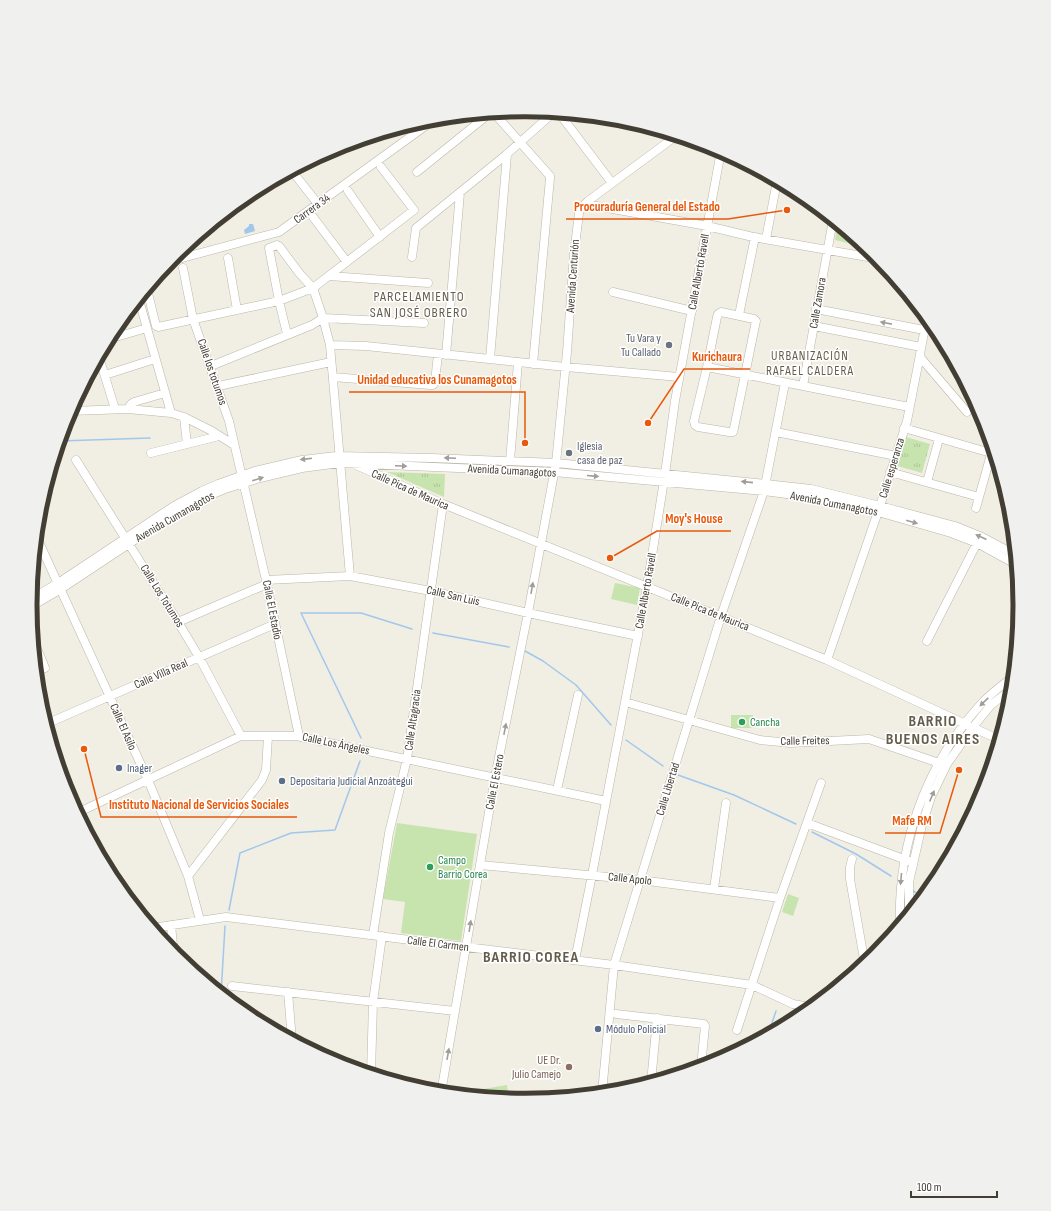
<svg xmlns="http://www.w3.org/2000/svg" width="1051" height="1211" font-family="'Sofia Sans Condensed',sans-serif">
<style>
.park{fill:url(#park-tufts)}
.garden{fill:#c7e4ae}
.water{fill:url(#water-ripples)}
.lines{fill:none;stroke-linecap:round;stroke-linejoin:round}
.stream{stroke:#a2c7ec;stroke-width:1.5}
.minor-casing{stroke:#bcb6a7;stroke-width:9}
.minor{stroke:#fff;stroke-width:8}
.oneway{fill:#a19e9a}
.worship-dot{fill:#6b7280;stroke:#fff;stroke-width:1.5}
.leisure-dot{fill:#2e9e5b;stroke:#fff;stroke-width:1.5}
.service-dot{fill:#5c6f8a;stroke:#fff;stroke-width:1.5}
.education-dot{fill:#8d6e63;stroke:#fff;stroke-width:1.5}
.labels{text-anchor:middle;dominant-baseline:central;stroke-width:3;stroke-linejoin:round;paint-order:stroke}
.street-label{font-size:12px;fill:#433e34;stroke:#fff}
.worship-label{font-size:12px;fill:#5b616d;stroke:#fff;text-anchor:end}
.leisure-label{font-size:12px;fill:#27864d;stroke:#fff;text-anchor:start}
.service-label{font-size:12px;fill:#4e5e75;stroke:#fff;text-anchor:start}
.education-label{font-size:12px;fill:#785e54;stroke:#fff;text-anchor:end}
.neighbourhood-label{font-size:13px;letter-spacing:1px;fill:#655d4c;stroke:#fff}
.quarter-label{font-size:14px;letter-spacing:1px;fill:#655d4c;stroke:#fff}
.district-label{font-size:16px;font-weight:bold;letter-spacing:1px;fill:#655d4c;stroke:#fff}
.rim{fill:none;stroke:#433e34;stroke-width:5}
.leader{fill:none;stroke:#e8590c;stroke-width:1.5}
.callout-dot{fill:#e8590c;stroke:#fff;stroke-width:1.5}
.callout-label{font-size:13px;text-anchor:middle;font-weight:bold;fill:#e8590c;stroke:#fff;stroke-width:3;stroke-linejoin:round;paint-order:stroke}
</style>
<defs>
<pattern id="park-tufts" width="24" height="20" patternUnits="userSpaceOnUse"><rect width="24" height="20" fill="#c7e4ae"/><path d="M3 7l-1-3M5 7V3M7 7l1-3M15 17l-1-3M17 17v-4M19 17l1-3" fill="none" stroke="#acc596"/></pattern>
<pattern id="water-ripples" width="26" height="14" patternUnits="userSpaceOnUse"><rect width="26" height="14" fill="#a2c7ec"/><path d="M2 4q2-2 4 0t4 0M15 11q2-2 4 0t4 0" fill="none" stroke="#86a3c0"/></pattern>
</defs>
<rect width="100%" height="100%" fill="#f1eee4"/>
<path class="park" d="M906,437L930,444L922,473L898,466Z
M387,472L445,474L444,497Z"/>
<path class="garden" d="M838,224L853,237L852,244L835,240Z
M615,583L640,588L637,605L611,599Z
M731,715H753V728H731Z
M397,823L477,834L461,941L401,933L405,902L383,899Z
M788,894L799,898L793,916L782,912Z
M507,1085L509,1099L484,1097L483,1089Z"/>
<path class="water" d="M249,224H253L255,231L245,234L244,230L249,226Z"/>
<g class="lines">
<path class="stream" d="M60,441L150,438
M433,633L509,647
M525,651L543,661L576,685L611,725
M361,738L301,613H361L412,629
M626,740L663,766
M678,775L734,795L796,824
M812,832L856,854L891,876
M913,891L924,897
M229,910L240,853L291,833L335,830L360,761
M221,994L225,926
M768,1035L776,1011"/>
<g class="minor-casing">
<path id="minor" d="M494,113L550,176V178L533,364
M559,113L612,183
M292,171L318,204
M417,172L489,114
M348,191L380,237
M585,204L707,226L753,237L879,259
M313,217L347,262
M766,239L777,181
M412,257L416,228L507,154L553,113
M228,258L237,310
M171,261L279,232L435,119
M183,268L193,319L229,421L266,580L299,736
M329,276L428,283
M147,289L156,326L158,327L279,301L313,288L414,210L381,167
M613,292L692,311
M139,300L171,413
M816,309L924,330
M721,312L754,319L756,321L734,428L733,432H729L698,427L695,425L694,421L707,367L717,317L718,314Z
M739,315L755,237
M814,326L921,347
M287,334L279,301L269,248L277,245L279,246L300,274L313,288L323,318L330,345L350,576
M109,339L147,328
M330,345L366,346L566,367L679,377
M446,355L460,193
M99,357L115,409
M920,357L967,412
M490,359L507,154
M211,366L312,325L323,318L424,323
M707,367L909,407
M105,375L155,359
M333,377L430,385H433L435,382L438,354
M223,385L331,362
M803,386L833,220
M128,409L131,404L134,402L165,393
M70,411L128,409L171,413L184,417L212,431L234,445
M184,417L187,444
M904,428L991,453
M776,432L896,456
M151,453L219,436
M76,460L178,622L199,657L241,736
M510,461L518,362
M356,465L443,504L827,660L1000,740
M890,472L979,497
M927,482L939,439
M976,508L993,447
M37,538L148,780L188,876L200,920
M266,580L350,576L431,591L528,613L638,636
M31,599L58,583L174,506L202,491L218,484L255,471L302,460L336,456L432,458L556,463L766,484L811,489L880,506L955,526L982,537L1016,555
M30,607L61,589L168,518L203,498L225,489L260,478L302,468L340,463L554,472L764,491L809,497L878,512L951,533L977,543L1017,565
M178,622L267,584
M34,641L45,668
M927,641L977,543
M827,660L880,506L907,421L917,370L927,317
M625,702L760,740L790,743L869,739L939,763
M46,724L275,624
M557,790L578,695
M77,813L241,736H296L606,801
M807,823L909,861
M852,859L850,867V879L865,965
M480,865L640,880L780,898
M188,876L262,780L266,770L268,736
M714,889L726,803
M909,916V882L922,825L931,797L947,764L973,727L991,705L1013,688
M171,925L174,955
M900,927C897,844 926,765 981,704C991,693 1003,685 1014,676
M152,928L226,917L466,947L614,965L752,985L793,1004L809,1007L814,1006
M373,935L389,833L407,759L443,504
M575,960L592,875L647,587L665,474L675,401L721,151
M232,986L455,1011
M288,992L292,1040
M616,1014L704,1024L705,1026L701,1067
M737,1030L780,898L821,783
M371,1074L373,1002L382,936
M651,1083L657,1018
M441,1093L495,777L528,613L556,463L567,352L574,254L579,213L581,208L588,201L676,136
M602,1093L614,965L721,616L764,491L785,383"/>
</g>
<use href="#minor" class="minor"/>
</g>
<defs><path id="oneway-solid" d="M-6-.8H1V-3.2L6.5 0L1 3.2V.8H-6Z"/></defs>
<g class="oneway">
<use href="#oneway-solid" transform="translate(886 323) rotate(-169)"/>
<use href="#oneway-solid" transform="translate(450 458) rotate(-178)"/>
<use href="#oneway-solid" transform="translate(306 459) rotate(173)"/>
<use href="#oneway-solid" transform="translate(401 466) rotate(3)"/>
<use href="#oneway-solid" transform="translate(593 476) rotate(5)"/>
<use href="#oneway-solid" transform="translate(258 479) rotate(-17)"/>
<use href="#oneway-solid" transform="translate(747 482) rotate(-174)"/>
<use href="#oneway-solid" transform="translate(912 522) rotate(16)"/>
<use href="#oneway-solid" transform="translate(981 537) rotate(-155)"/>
<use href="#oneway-solid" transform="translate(532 588) rotate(-80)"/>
<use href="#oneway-solid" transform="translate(984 702) rotate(136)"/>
<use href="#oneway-solid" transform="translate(505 729) rotate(-79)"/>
<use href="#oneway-solid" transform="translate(932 796) rotate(-67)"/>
<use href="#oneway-solid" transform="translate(901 879) rotate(95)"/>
<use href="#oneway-solid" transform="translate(470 926) rotate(-81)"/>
<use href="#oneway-solid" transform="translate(448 1054) rotate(-80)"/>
</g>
<g class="worship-dot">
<circle cx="669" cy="345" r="4"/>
<circle cx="569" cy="453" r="4"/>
</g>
<g class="leisure-dot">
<circle cx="742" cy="722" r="4"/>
<circle cx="430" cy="867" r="4"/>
</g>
<g class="service-dot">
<circle cx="119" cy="768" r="4"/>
<circle cx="282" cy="781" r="4"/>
<circle cx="598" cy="1029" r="4"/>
</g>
<circle class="education-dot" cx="569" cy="1067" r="4"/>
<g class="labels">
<g class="street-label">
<text transform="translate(312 209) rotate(-36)">Carrera 34</text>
<text transform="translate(699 272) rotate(-80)">Calle Alberto Ravell</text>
<text transform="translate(573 276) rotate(-86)">Avenida Centurión</text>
<text transform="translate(818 303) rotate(-80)">Calle Zamora</text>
<text transform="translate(212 372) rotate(71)">Calle los totumos</text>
<text transform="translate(892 468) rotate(-73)">Calle esperanza</text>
<text transform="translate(512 471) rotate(3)">Avenida Cumanagotos</text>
<text transform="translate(410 490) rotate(24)">Calle Pica de Maurica</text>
<text transform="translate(834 504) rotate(11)">Avenida Cumanagotos</text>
<text transform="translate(175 517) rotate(-30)">Avenida Cumanagotos</text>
<text transform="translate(646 591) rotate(-80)">Calle Alberto Ravell</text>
<text transform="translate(162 596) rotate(58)">Calle Los Totumos</text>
<text transform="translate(453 596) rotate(13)">Calle San Luis</text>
<text transform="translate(272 610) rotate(79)">Calle El Estadio</text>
<text transform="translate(710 612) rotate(22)">Calle Pica de Maurica</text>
<text transform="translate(161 674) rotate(-24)">Calle Villa Real</text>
<text transform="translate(413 720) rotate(-82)">Calle Altagracia</text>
<text transform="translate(123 727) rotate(66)">Calle El Asilo</text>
<text transform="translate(805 741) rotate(-1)">Calle Freites</text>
<text transform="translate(336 744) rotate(12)">Calle Los Ángeles</text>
<text transform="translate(495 782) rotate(-79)">Calle El Estero</text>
<text transform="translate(668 789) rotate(-73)">Calle Libertad</text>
<text transform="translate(630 879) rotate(6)">Calle Apolo</text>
<text transform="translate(438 944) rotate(7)">Calle El Carmen</text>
</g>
<g class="worship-label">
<text x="661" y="338">Tu Vara y<tspan x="661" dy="14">Tu Callado</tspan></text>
<text x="577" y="446" text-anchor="start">Iglesia<tspan x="577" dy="14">casa de paz</tspan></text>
</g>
<g class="leisure-label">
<text x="750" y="722">Cancha</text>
<text x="438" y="860">Campo<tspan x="438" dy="14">Barrio Corea</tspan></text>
</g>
<g class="service-label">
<text x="127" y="768">Inager</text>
<text x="290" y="781">Depositaria Judicial Anzoátegui</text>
<text x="606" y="1029">Módulo Policial</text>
</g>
<g class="education-label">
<text x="561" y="1060">UE Dr.<tspan x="561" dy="14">Julio Camejo</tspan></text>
</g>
<g class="neighbourhood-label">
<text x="810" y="356">URBANIZACIÓN<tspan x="810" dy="15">RAFAEL CALDERA</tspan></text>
</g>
<g class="quarter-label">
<text x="419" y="296">PARCELAMIENTO<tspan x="419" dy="16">SAN JOSÉ OBRERO</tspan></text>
</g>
<g class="district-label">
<text x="933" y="721">BARRIO<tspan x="933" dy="18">BUENOS AIRES</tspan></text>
<text x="531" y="957">BARRIO COREA</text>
</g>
</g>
<path d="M0 0H1051V1211H0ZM37 605a488 488 0 1 1 976 0a488 488 0 1 1-976 0Z" fill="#f0f0ef" fill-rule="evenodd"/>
<path class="rim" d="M37 605a488 488 0 1 1 976 0a488 488 0 1 1-976 0Z"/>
<path class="leader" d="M787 210L728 219H566M648 423L684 369H750M525 443L525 392H349M610 558L657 531H731M84 749L101 817H297M959 770L940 833H885"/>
<g class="callout-dot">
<circle cx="787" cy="210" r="4"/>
<circle cx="648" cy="423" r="4"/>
<circle cx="525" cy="443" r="4"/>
<circle cx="610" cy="558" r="4"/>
<circle cx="84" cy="749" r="4"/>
<circle cx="959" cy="770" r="4"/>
</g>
<g class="callout-label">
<text x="647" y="211">Procuraduría General del Estado</text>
<text x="717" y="361">Kurichaura</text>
<text x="437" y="384">Unidad educativa los Cunamagotos</text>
<text x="694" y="523">Moy's House</text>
<text x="199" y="809">Instituto Nacional de Servicios Sociales</text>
<text x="912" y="825">Mafe RM</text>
</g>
<path d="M911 1191v6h86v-6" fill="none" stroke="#433e34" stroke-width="2"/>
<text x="917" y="1191" font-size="12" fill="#433e34" stroke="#ffffff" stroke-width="3" paint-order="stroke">100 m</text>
</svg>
